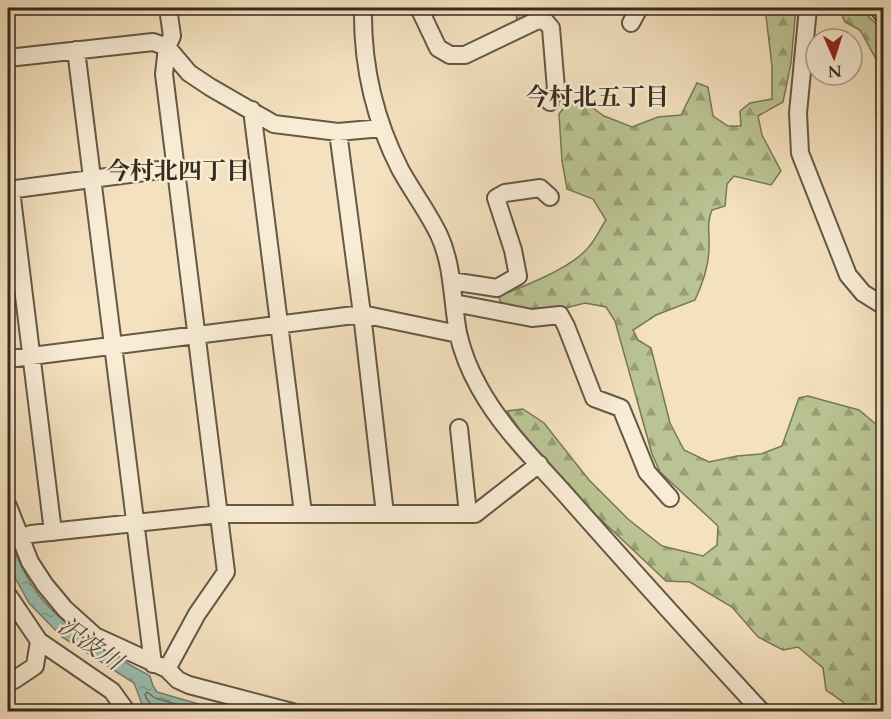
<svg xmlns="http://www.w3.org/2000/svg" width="891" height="719" font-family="Cardo,'Noto Serif JP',serif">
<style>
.forest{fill:url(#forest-firs);stroke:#787758;stroke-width:1.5}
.water{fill:url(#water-ripples);stroke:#738374;stroke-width:1.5}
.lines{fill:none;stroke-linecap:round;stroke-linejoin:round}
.shore{stroke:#687466;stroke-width:1.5}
.minor-casing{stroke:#655846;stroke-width:20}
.minor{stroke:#f8ecd5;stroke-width:16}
.labels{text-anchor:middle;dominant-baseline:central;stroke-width:5;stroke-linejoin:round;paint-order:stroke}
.neighbourhood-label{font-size:24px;font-weight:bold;fill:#352b1e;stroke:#f8ecd5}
.water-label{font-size:24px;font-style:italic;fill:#4f5042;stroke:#f8ecd5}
</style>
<defs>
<pattern id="forest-firs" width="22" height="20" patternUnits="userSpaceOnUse" patternTransform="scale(1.5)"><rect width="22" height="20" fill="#bac393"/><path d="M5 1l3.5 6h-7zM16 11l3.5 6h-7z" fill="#989f77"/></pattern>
<pattern id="water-ripples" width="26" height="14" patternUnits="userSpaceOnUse" patternTransform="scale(1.5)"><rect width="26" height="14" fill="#9cbeae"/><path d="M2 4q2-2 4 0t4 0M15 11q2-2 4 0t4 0" fill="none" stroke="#809b8d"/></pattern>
</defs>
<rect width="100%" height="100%" fill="#f4e1bf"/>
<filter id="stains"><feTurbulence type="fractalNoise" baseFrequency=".00333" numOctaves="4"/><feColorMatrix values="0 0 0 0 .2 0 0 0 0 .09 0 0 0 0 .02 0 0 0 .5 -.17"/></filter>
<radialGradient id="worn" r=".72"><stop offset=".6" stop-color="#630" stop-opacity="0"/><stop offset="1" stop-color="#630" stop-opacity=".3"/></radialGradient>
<path class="forest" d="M516,8H549L546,12L517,23Z
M765,8H796L791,63L783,102L758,116L762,135L781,171L771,185L734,176L727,184L725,206L712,210C706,224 710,234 709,248C709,265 702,285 695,300L656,315L633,330L638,340L651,348L670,423L684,450L709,462L737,456L761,454L782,446L799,398L808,396L859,410L878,426V456L884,459L883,711H847L843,702L826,690L823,668L798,647L783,650L758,637L732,607L690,582L666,581L596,515L534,450L507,411L523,409L544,423L589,480L628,519L662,546L703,556L717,545L718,526L660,472L652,454L615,321L606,307L585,303L558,310L543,311L502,304L498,296C521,288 568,269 585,251C594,243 599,230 606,220L593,199L567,189L562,161L559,114L570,100L586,103L604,116L632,127L658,117L681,115L697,83L708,87L713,116L728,126H741L740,111L750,103L772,99V66Z
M839,8H860L878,26L883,38V150L876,113V59L860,30L845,22Z"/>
<path class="water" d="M8,537C17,557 27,581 41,598C70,633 112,655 150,676L153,686L157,692L223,711H157L143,707L134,683L62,637L29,603L8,565Z"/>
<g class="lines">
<path class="shore" d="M154,712C154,704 147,702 145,695L147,692L155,698L202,712"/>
<g class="minor-casing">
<path id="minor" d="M168,8L172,36L167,47L189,73L210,87L274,124L338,132L382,128
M363,8C362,64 374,118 400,169C412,191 428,212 439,235C453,265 452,300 458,333C462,351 470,371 479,387C503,431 541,466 573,503C635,573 698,643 762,712
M419,8L438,48L450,55H465L538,20L545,21L551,28L556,89L550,102
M808,8L798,113L800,153L848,275L863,293L884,306
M878,8L884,16
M631,23L639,8
M76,50L153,664
M8,58L153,42L167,47L164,74L226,572L197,614L167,669
M252,110L303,513
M338,132L362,314L385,514
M8,190L175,168
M11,190L53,532
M451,281L497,288L518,276L513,250L496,198L505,193L540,188L550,197
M454,303L532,318L560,315L566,326L594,398L621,408L647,472L670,498
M8,359L362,314L458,334
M459,428L468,514
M8,506L30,562L45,585L65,609L95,636L167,669L178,680L189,685L292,712
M19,538L31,534L220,514H475L539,464
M8,595L39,641L112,691L127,712
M8,681L14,680L35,666L39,641"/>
</g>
<use href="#minor" class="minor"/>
</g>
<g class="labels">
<g class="neighbourhood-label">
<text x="597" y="97">今村北五丁目</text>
<text x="178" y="171">今村北四丁目</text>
</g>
<g class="water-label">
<text transform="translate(90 644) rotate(35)">沢波川</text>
</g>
</g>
<rect width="891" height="719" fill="none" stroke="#f4e1bf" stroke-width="30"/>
<rect x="9" y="9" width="873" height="701" fill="none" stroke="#352b1e" stroke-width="3"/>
<rect x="15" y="15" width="861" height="689" fill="none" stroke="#352b1e" stroke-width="1.5"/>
<g transform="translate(834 57) rotate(177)"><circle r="28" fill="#f8ecd5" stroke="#aa9f8c" stroke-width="1.5"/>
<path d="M0-4.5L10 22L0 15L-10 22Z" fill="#8f2418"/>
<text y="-9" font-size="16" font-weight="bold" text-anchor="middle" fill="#352b1e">N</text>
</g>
<rect width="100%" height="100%" filter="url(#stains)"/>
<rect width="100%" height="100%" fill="url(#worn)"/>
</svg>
